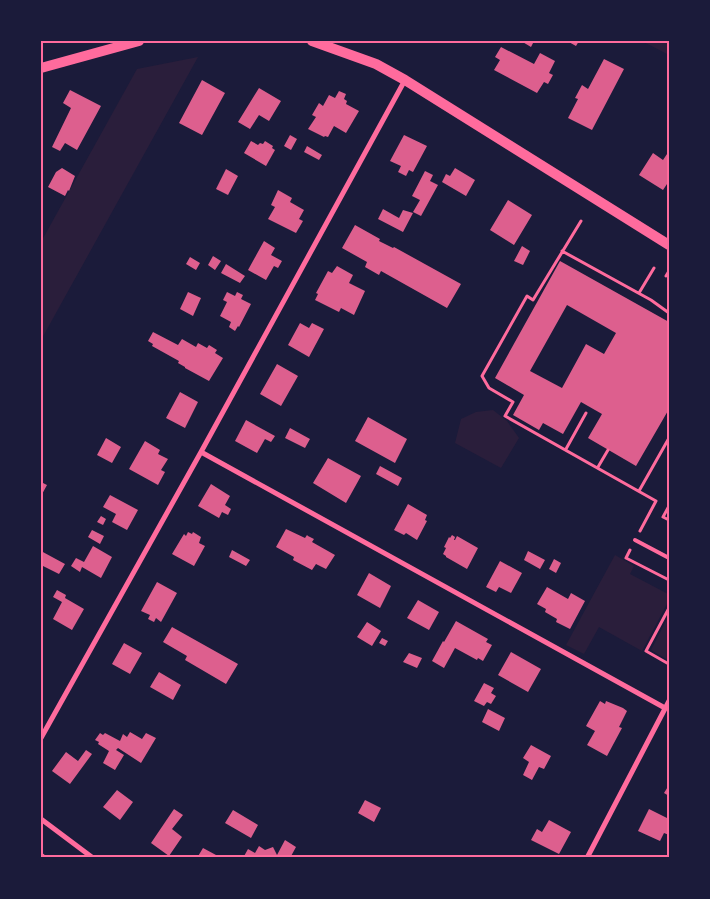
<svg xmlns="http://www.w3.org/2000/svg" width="710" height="899" font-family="'Playfair Display',serif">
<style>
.green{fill:#2a1e3b}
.building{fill:#dd5f8e;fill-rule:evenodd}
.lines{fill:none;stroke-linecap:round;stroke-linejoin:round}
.path{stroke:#ff6b9d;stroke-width:3}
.service{stroke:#ff6b9d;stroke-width:4}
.minor{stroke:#ff6b9d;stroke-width:5}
.secondary{stroke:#ff6b9d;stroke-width:10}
.neatline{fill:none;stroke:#ff6b9d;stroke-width:2}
</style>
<rect width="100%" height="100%" fill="#1b1b3a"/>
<path class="green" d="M642,41H669V55Z
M198,57L41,340V242L137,69Z
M493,410L507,421L519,438L501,468L455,443L461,419L476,412Z
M615,555L634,566L630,574L668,594L669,593V600L642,651L599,627L584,654L566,645Z
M669,615V658L668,660L651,650Z"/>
<path class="building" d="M521,41H534L531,47Z
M567,41H579L576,46Z
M501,47L534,64L540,53L555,61L549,73L553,75L548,84L544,82L537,93L494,70L500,60L495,57Z
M604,59L624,69L592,130L568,118L578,99L575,98L582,85L588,89Z
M202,80L225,93L202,135L179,123Z
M259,88L281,101L269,121L259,115L250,129L238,122Z
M70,90L101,106L77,150L65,143L60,151L52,147L71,108L63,103Z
M339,91L346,94L344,99L347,101L346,104L359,111L346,133L334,126L328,137L325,136L324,137L308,129L316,117L312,115L319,103L323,106L329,95L335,98Z
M290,135L297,139L291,150L284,146Z
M404,135L427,146L413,172L409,170L406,176L398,172L401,166L390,161Z
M251,141L258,145L260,143L263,144L265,141L273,146L272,148L275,150L266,166L244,153Z
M307,146L322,155L319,160L304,152Z
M669,151V181L663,190L639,175L653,153L663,160Z
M62,168L75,176L69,191L68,190L65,196L48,187L56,172Z
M455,168L475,180L466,196L442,182L446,174L450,176Z
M226,169L238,176L228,195L216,189Z
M425,171L433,175L430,181L438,185L421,216L413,212L420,200L412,196Z
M278,190L292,198L290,202L304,210L299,219L303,221L296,233L268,219L275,207L271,205Z
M508,200L532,215L514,245L490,230Z
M383,209L399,218L403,210L413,213L403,232L378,219Z
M355,225L380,239L379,241L393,248L394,247L461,284L447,308L381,271L379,275L365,267L367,262L342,248Z
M264,241L275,248L271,255L282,261L278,268L274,266L266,280L248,270Z
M522,246L530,251L523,265L514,261Z
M213,256L221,261L215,270L208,265Z
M190,257L200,263L196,270L186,264Z
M560,261L669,322V409L636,466L588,438L602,414L581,402L563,434L543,423L539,430L513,415L524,395L495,378ZM567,305L616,333L604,354L586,344L562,388L530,371Z
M226,264L245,276L240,283L221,273Z
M337,266L353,275L349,283L365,291L354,315L341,308L339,312L315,300L318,294L316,293L328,271L332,273Z
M188,292L201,298L193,316L180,309Z
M227,292L235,296L237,292L243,295L241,299L251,304L239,327L238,326L235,331L229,327L231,322L220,316L227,302L223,300Z
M300,323L309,328L312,323L324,329L309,357L288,345Z
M153,332L178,345L182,339L196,347L198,343L207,348L209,345L217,350L215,353L223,358L209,381L185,368V367L178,363L179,361L152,346L153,344L148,341Z
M277,364L298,376L281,406L260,394Z
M180,392L198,402L185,428L166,418Z
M368,417L407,439L395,463L355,441Z
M246,420L275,436L271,442L265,439L257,453L235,441Z
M290,428L310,439L305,448L285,438Z
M106,438L121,447L112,463L97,455Z
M145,441L160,450L158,454L168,459L161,470L165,472L158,485L129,469Z
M328,458L361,476L346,503L313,483Z
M380,466L402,478L398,486L376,474Z
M41,482L47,485L41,496Z
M211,484L230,496L225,505L231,509L228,515L222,512L219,518L198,506Z
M110,495L138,510L127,530L112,522L116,514L103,507Z
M408,504L427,515L425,520L427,521L417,540L406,533L404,535L394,530Z
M101,516L106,519L103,525L97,522Z
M286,529L305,538L307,535L308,536L314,539L312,542L335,555L326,569L316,564L312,570L293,560L294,557L276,547Z
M92,530L104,536L100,544L88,537Z
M188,532L192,534L193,532L201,537L199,543L205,546L194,566L172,554L184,534L186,536Z
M452,535L455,537L454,540H455L457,536L478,548L467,569L446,557V556L443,554L446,548L444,547L449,537L450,538Z
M93,546L112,557L101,578L82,567L80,572L71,566L76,558L84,562Z
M232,550L250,560L246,566L229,557Z
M41,551L65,564L59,574L41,565Z
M528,551L545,560L540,569L524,560Z
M554,559L561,563L556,573L549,569Z
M500,561L522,573L511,593L499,587L496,592L486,587Z
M369,573L391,586L380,608L357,595Z
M157,582L177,593L161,622L156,618L154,622L148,619L150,615L141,611Z
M547,587L568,599L571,593L585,601L570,629L556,622L557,619L545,612L546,609L537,604Z
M57,590L66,595L65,598L84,609L72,630L53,619L62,602L53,597Z
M418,600L439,612L429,630L407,618Z
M456,621L488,639L486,642L492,645L483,661L478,658L477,660L455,648L444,668L432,661L443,641L444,642Z
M367,622L381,631L372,646L357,637Z
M172,627L238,664L226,684L185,660L187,656L163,642Z
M382,638L388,641L385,646L379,643Z
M124,643L142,653L130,674L112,664Z
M511,652L541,669L528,692L498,675Z
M409,653L422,658L417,668L403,662Z
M159,672L181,685L173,700L150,687Z
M484,683L494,688L491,693L496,696L491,704L487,702L484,706L474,701Z
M600,701L605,704L606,701L623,708L627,711L619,727L622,728L607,756L587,745L595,731L586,726Z
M488,709L505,718L499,731L482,722Z
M130,732L142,739L146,733L156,738L141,763L118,748L116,750L124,755L115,770L103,763L109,751L98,744L99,742L95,740L100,733L103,735L105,733L120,741L123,734L127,737Z
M531,745L551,756L544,769L539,767L532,780L523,775L529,762L523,758Z
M86,750L92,754L70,784L52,771L66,752L78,761Z
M669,785V796L664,793Z
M117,790L133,802L120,820L103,807Z
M365,800L381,808L374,822L358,813Z
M174,809L183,815L172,829L182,837L169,856L151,843Z
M649,809L669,819L668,825L669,826V835L664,833L660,841L638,831Z
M233,810L258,825L251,838L225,823Z
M549,820L571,832L559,854L531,840L537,829L542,832Z
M285,840L296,847L290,858H243L248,849L255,853L259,846L265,850L273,847L277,855Z
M203,848L216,855L221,858H197Z"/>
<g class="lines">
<path class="path" d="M581,221L533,300L527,296L482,376L489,388L513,402L505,416L656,501L640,531
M562,251L651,300L669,313
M666,276L669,271
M639,293L654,268
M566,449L586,413
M598,467L608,450
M639,491L669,438
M669,506L663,517L669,520
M630,550L626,558L669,580
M667,663L646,651L669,608
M41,854L46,858"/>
<path class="service" d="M635,540L669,558"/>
<path class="minor" d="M201,452L665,708
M41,738L201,452L405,80
M41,819L93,858
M587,858L669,701"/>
<path class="secondary" d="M312,41L376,64L405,80L669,245
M41,68L139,41"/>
</g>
<rect width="710" height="899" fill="none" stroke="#1b1b3a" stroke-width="85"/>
<rect x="42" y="42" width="626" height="814" class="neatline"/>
</svg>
